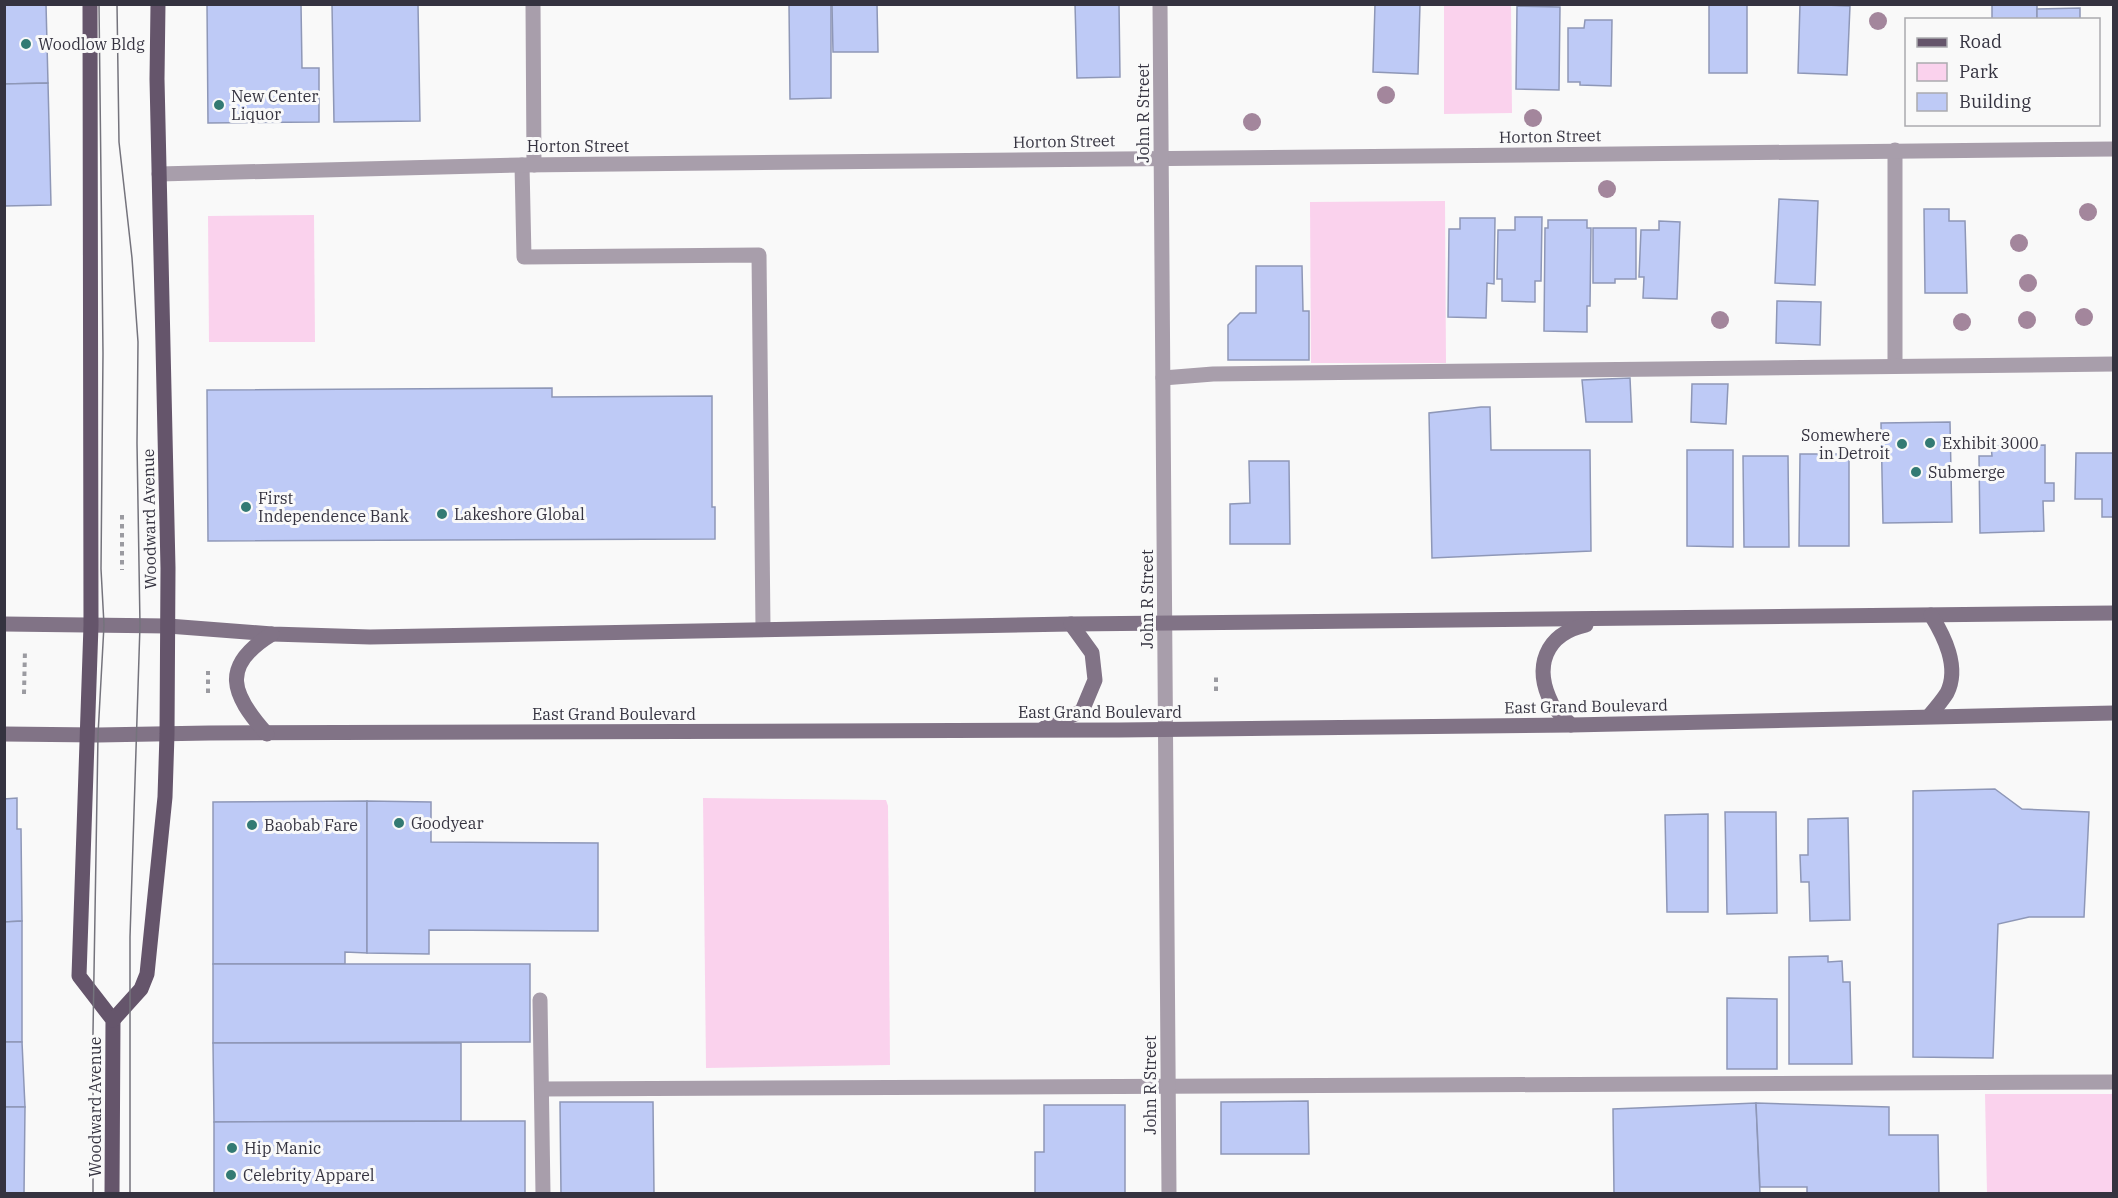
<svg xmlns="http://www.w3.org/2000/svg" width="2118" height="1198" viewBox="0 0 2118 1198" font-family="'IBM Plex Serif',serif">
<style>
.green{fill:#fad2ed}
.building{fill:#becaf6;stroke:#8e97b7;stroke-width:1.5}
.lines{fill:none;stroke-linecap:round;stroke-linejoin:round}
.path{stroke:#9b9ba1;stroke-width:4;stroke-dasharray:4.5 4.5;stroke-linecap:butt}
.service{stroke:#a89eab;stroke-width:15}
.minor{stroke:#a89eab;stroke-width:15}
.tertiary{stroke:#a89eab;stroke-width:15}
.secondary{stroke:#817386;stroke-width:15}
.primary{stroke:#65556b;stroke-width:15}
.tram{stroke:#74737c;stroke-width:1.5}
.tree{fill:#a3869c}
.poi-dot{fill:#337a73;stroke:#f9f9f9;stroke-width:2}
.labels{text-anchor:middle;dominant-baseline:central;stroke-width:6;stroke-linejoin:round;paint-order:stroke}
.poi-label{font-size:16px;fill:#353340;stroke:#f9f9f9;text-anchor:start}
.street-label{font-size:16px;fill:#353340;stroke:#f9f9f9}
</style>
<rect width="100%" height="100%" fill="#f9f9f9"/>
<g class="green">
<polygon points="1444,5 1511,5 1512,113 1444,114"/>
<polygon points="1445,201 1446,363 1311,363 1310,202"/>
<polygon points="314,215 315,342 209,342 208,216"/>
<polygon points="703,798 886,800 888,806 890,1065 706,1068"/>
<polygon points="1985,1094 2113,1094 2113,1193 1987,1193"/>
</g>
<g class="building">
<polygon points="4,4 46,4 48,83 4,84"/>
<polygon points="207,4 301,4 302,68 319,68 319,122 208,123"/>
<polygon points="332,4 418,4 420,121 334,122"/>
<polygon points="789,4 831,4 831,98 790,99"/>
<polygon points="832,4 877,4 878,52 833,52"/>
<polygon points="1075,4 1119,4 1120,77 1077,78"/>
<polygon points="1375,4 1420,4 1418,74 1373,72"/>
<rect x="1709" y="4" width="38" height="69"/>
<polygon points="1800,4 1850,6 1847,75 1798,73"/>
<rect x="1992" y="4" width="45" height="16"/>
<polygon points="1517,6 1560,7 1559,90 1516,89"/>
<polygon points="2080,8 2080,20 2037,20 2037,9"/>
<polygon points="1585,20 1612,20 1611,86 1580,85 1580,82 1568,82 1568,28 1584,28"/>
<polygon points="48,83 51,205 4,206 4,84"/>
<polygon points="1779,199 1818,201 1815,285 1775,283"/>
<polygon points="1924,209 1949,209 1949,221 1965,221 1967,293 1925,293"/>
<polygon points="1515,217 1542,217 1541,281 1535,281 1535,302 1502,301 1502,279 1497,279 1498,230 1515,230"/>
<polygon points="1460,218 1495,218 1494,284 1487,283 1486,318 1448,317 1449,229 1460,229"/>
<polygon points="1548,220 1587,220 1587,228 1591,228 1590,306 1587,306 1587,332 1544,331 1545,228 1548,228"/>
<polygon points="1659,221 1680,222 1677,299 1643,298 1644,277 1639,277 1641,230 1659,230"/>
<polygon points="1593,228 1636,228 1636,279 1615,279 1615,283 1593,283"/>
<polygon points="1256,266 1302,266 1303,311 1309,311 1309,360 1228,360 1228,325 1240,313 1256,313"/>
<polygon points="1777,301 1821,302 1820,345 1776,343"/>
<polygon points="1630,378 1632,422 1586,422 1582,380"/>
<polygon points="1692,384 1728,384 1726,424 1691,422"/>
<polygon points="552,388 552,397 712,396 712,507 715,507 715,539 208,541 207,390"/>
<polygon points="1481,407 1490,407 1491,450 1590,450 1591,551 1432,558 1429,413"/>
<polygon points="1950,422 1952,522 1883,523 1881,423"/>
<polygon points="2045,445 2045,483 2054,483 2054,501 2043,501 2044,531 1980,533 1979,456 1992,456 1991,446"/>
<polygon points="1687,450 1733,450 1733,547 1687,546"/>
<polygon points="2076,453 2114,453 2114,517 2102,517 2102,499 2075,499"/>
<polygon points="1800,454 1849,454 1849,546 1799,546"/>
<polygon points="1743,456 1788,456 1789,547 1744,547"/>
<polygon points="1249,461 1289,461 1290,544 1230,544 1230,504 1250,503"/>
<polygon points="1995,789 2022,809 2089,812 2084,917 2029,917 1998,924 1993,1058 1913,1057 1913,791"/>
<polygon points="17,798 17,829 21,829 22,921 4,922 4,799"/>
<polygon points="367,801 367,953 345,952 345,964 213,964 213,802"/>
<polygon points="367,801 431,802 431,842 598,843 598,931 429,930 429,954 367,953"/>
<polygon points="1725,812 1776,812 1777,913 1727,914"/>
<polygon points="1708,814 1708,912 1667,912 1665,815"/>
<polygon points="1848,818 1850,920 1810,921 1809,882 1801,882 1800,855 1808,855 1808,819"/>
<polygon points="22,921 22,1042 4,1042 4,922"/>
<polygon points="1828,956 1828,962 1842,961 1843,982 1850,982 1852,1064 1789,1064 1789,957"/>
<polygon points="213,964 530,964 530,1042 213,1043"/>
<polygon points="1727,998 1777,999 1777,1069 1727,1069"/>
<polygon points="4,1042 22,1042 25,1107 4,1107"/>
<polygon points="213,1043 461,1043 461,1121 214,1122"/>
<polygon points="1308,1101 1309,1154 1221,1154 1221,1102"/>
<polygon points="560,1102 653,1102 654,1194 561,1194"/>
<polygon points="1756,1103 1760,1194 1614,1194 1613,1109"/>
<polygon points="1756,1103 1889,1107 1889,1135 1938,1135 1939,1194 1807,1194 1807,1187 1760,1187"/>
<polygon points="1044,1105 1125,1105 1125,1194 1035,1194 1035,1152 1044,1152"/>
<polygon points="4,1107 25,1107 24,1194 4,1194"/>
<polygon points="525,1121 525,1194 214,1194 214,1122"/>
</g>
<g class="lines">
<g class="path">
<polyline points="122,515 122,570"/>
<polyline points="1216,691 1216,674"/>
<polyline points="208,693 208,671"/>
<polyline points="24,694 25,649"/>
</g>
<g class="service">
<polyline points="533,4 534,165"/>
<polyline points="522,165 524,257 759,255 763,628"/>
<polyline points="1895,366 1895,150"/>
<polyline points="1163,378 1213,374 2114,364"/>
<polyline points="540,1000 543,1194"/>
<polyline points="542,1089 2114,1082"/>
</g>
<polyline class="minor" points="159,174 522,165 2114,149"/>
<polyline class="tertiary" points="1160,4 1169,1194"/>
<g class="secondary">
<polyline points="4,624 168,626 272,634 370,637 1071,624 2114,613"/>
<path d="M1929,716C1935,709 1942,701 1947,693C1960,667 1944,636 1931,615"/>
<path d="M1571,725C1565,718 1556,712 1552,704C1533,667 1545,634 1586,625"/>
<polyline points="1044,728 1082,711 1095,680 1092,653 1071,624"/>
<polyline points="4,734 98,735 209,733 1120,730 1571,725 2114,713"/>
<path d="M267,734C231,694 220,666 272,634"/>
</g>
<g class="primary">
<polyline points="90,4 91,625 79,976 113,1020 112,1194"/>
<polyline points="113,1020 141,989 147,974 165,797 167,734 168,568 157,79 158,4"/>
</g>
<g class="tram">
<polyline points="117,4 119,142 132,258 138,342 137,443 140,625 130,937 130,1194"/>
<polyline points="93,1194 93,1032 98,735 104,625 101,569 103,353 99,4"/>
</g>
</g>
<g class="tree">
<circle cx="1878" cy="21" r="9"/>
<circle cx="1386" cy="95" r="9"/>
<circle cx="1533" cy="118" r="9"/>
<circle cx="1252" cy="122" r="9"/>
<circle cx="1607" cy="189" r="9"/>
<circle cx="2088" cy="212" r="9"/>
<circle cx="2019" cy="243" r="9"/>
<circle cx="2028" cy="283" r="9"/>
<circle cx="2084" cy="317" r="9"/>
<circle cx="1720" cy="320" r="9"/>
<circle cx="2027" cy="320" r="9"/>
<circle cx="1962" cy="322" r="9"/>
</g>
<g class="poi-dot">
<circle cx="26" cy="44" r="6"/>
<circle cx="219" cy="105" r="6"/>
<circle cx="1930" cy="443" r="6"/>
<circle cx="1902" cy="444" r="6"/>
<circle cx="1916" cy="472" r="6"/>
<circle cx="246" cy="507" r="6"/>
<circle cx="442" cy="514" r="6"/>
<circle cx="399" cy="823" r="6"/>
<circle cx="252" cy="825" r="6"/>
<circle cx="232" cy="1148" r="6"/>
<circle cx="231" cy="1175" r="6"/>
</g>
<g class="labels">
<g class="poi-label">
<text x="38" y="44">Woodlow Bldg</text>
<text x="231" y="96">New Center<tspan x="231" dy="18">Liquor</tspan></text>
<text x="1890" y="435" text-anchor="end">Somewhere<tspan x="1890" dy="18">in Detroit</tspan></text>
<text x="1942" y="443">Exhibit 3000</text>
<text x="1928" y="472">Submerge</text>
<text x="258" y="498">First<tspan x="258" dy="18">Independence Bank</tspan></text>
<text x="454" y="514">Lakeshore Global</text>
<text x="411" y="823">Goodyear</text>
<text x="264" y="825">Baobab Fare</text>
<text x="244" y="1148">Hip Manic</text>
<text x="243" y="1175">Celebrity Apparel</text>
</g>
<g class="street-label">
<text transform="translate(1143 113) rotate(-90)">John R Street</text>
<text transform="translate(1550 136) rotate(-1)">Horton Street</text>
<text transform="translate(1064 141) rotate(-1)">Horton Street</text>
<text x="578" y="146">Horton Street</text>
<text transform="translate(149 519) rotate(-91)">Woodward Avenue</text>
<text transform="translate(1147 599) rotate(-90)">John R Street</text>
<text transform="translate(1586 706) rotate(-1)">East Grand Boulevard</text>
<text x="1100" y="712">East Grand Boulevard</text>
<text x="614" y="714">East Grand Boulevard</text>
<text transform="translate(1150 1085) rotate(-90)">John R Street</text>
<text transform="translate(95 1107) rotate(-90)">Woodward Avenue</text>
</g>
</g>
<rect width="2118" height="1198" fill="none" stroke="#353340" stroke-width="12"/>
<rect x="1905" y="18" width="195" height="108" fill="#f9f9f9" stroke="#abaaaf" stroke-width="1.5"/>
<rect x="1917" y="38" width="30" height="9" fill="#65556b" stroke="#abaaaf" stroke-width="1.5"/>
<text x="1959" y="48" font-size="18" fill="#353340">Road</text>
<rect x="1917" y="63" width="30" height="18" fill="#fad2ed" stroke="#abaaaf" stroke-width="1.5"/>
<text x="1959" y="78" font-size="18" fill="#353340">Park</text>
<rect x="1917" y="93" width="30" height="18" fill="#becaf6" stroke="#abaaaf" stroke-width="1.5"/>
<text x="1959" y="108" font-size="18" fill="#353340">Building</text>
</svg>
